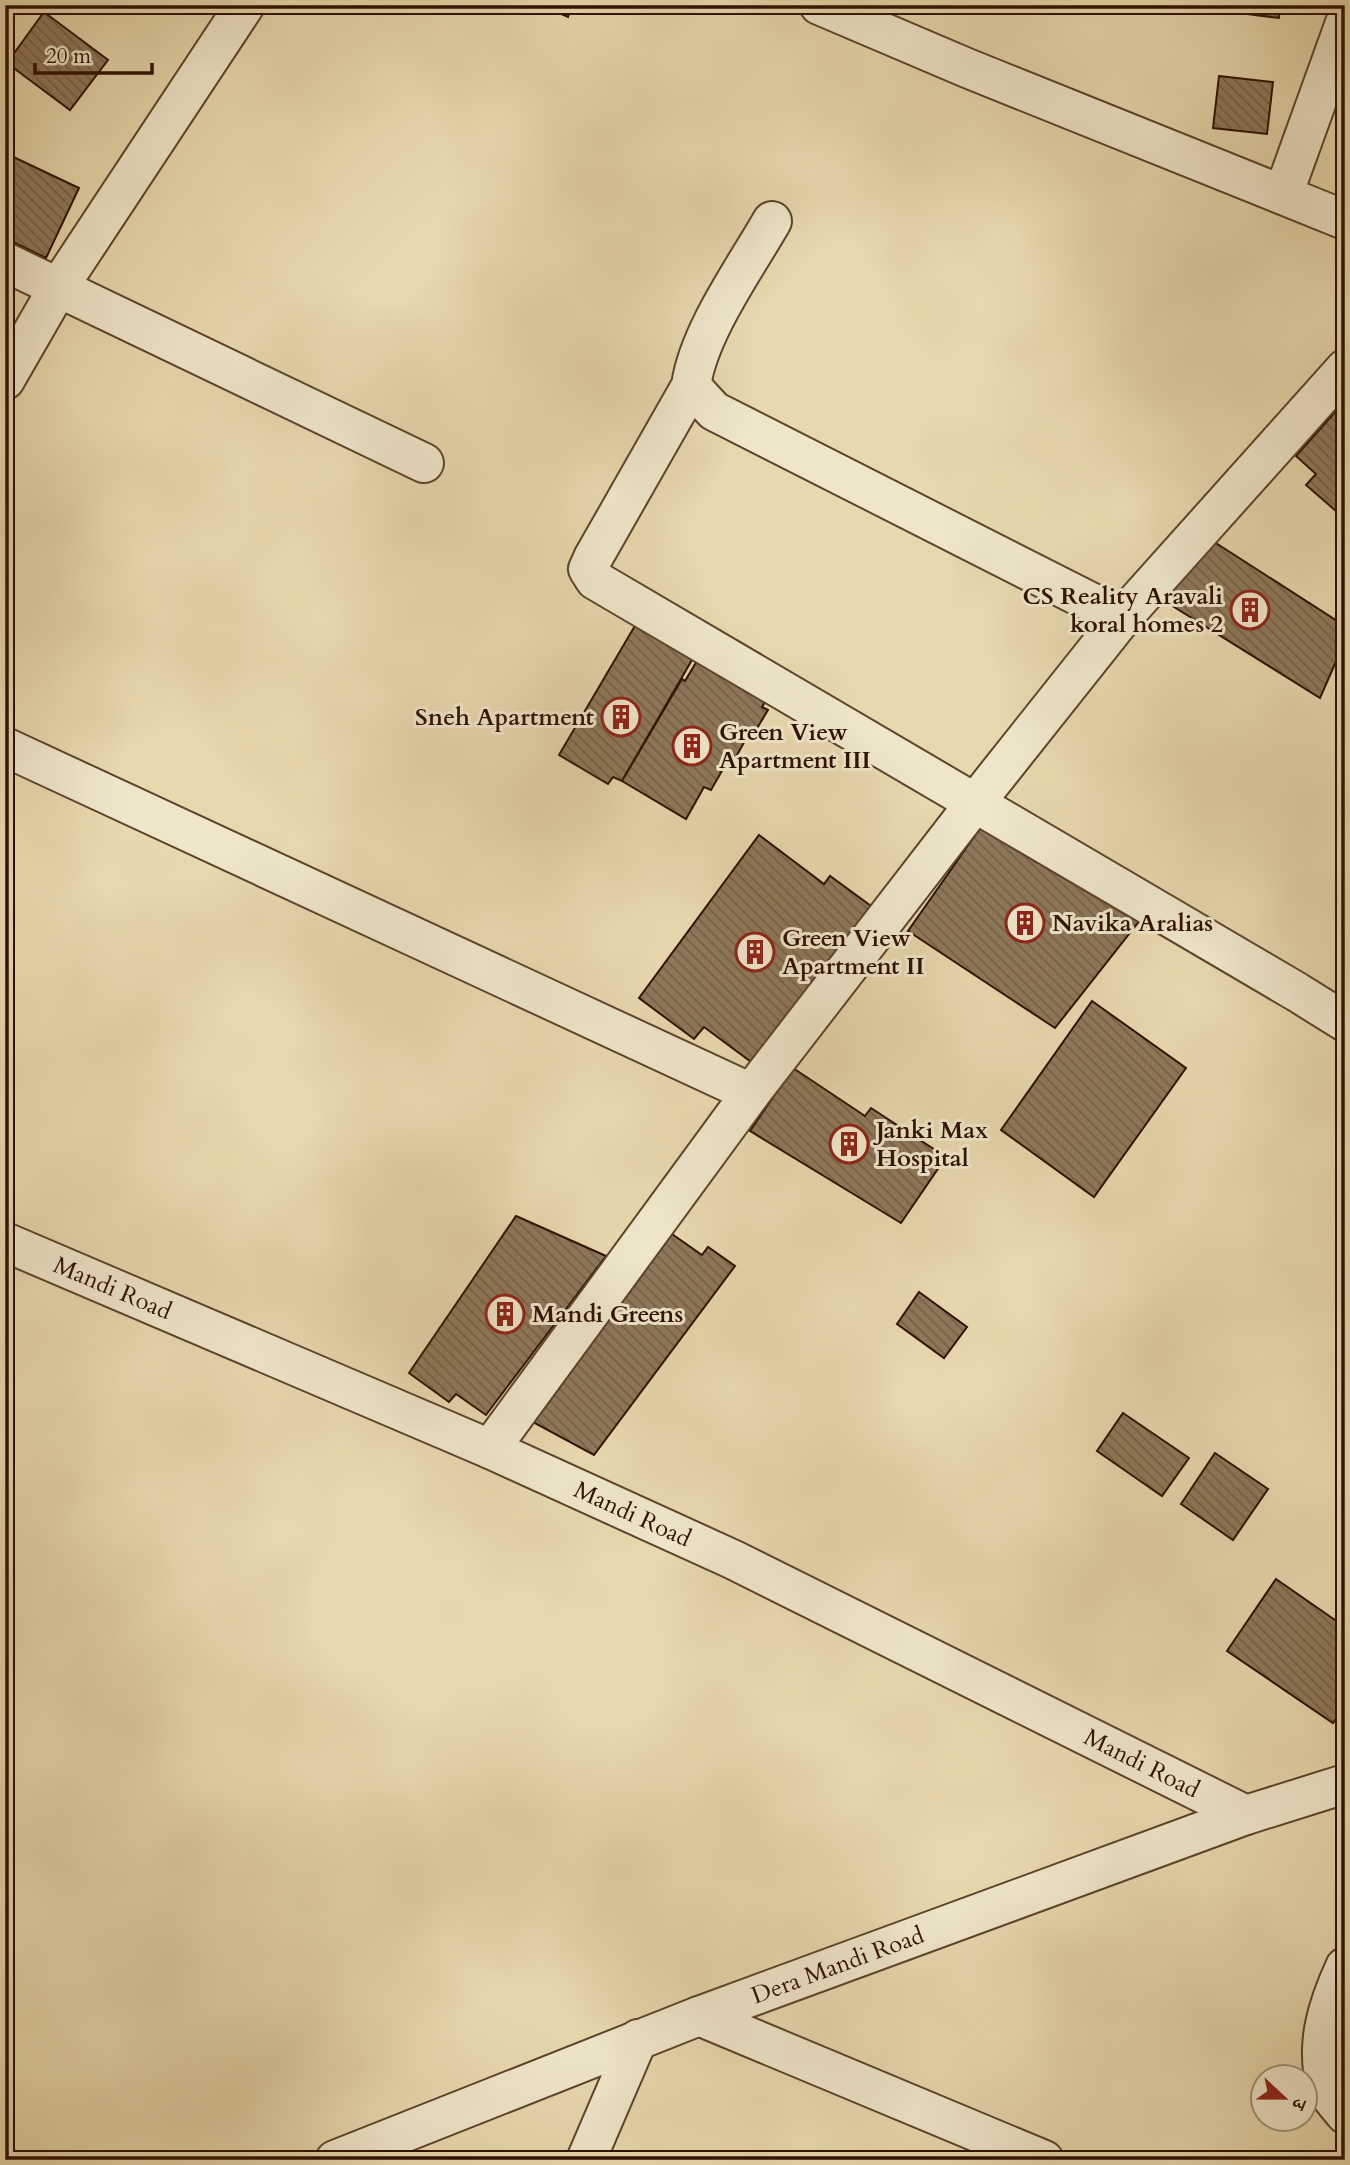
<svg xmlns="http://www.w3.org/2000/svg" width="1350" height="2165" viewBox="0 0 1350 2165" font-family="Cardo,'Noto Serif Devanagari',serif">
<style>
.building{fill:url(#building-back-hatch);stroke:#2e1100;stroke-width:2}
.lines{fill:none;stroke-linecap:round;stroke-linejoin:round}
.minor-casing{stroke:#5c432b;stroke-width:42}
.minor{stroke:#efe6ca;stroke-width:38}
.labels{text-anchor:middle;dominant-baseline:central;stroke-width:6;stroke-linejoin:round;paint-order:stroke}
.poi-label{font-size:24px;font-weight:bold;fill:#2e1100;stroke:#efe6ca;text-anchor:start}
.street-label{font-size:24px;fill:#2e1100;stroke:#efe6ca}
</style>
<defs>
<pattern id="building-back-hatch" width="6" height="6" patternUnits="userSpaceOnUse" patternTransform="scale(1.75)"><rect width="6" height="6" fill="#8e785a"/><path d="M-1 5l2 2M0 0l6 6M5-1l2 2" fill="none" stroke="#746148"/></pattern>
</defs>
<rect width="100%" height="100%" fill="#e7d8ad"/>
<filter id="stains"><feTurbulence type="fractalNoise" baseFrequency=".00286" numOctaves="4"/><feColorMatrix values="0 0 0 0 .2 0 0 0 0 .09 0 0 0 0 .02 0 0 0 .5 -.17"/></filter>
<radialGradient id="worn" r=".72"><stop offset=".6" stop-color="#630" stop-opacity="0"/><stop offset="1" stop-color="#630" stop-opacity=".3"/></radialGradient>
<g class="building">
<polygon points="540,5 572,5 568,17"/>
<polygon points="588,5 610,5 607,13"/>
<polygon points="1224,5 1280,5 1279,18 1223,11"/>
<polygon points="44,12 108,60 70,110 7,63"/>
<polygon points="1219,76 1273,82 1267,134 1213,128"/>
<polygon points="5,153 79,188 46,258 5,238"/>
<polygon points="1345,401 1345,517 1344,518 1306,485 1316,474 1296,456"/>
<polygon points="1205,536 1345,626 1345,641 1320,698 1155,595"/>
<polygon points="643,612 700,646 622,781 613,777 608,784 559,755"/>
<polygon points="701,654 770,694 762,707 768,710 756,730 752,728 732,764 727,762 711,790 704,787 686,819 622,781 682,679 685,681"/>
<polygon points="990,814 1144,915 1055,1028 908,931"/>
<polygon points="759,835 824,884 830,876 871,906 754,1064 704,1027 694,1039 639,998"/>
<polygon points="1092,1001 1186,1068 1094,1197 1001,1130"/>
<polygon points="793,1068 865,1116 871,1108 946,1157 901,1223 750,1131"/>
<polygon points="516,1216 606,1256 486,1415 456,1394 449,1402 409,1373"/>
<polygon points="669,1232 702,1255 708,1247 735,1266 594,1455 529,1420"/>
<polygon points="919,1292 967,1327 944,1358 897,1324"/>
<polygon points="1123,1413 1189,1458 1162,1496 1097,1451"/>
<polygon points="1215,1453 1268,1489 1233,1540 1181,1504"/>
<polygon points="1276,1579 1345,1627 1345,1706 1333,1723 1227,1651"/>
</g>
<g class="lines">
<defs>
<g id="minor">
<polyline points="819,5 967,68 1345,220"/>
<polyline points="1283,195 1345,23"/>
<path d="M772,221C745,268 698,333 691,386L593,558L588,569L595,580L1297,992L1345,1022"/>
<polyline points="5,262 424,463"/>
<polyline points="5,380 58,288 245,5"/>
<polyline points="691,386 714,411 1122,618"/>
<polyline points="5,747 751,1093"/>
<path id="s1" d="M5,1242L490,1449L734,1560L1246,1815"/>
<polyline points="490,1449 751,1093 975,803 1122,618 1345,369"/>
<path d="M1345,1967C1328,2004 1314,2046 1327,2087C1329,2097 1339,2106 1345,2114"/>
<polyline points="699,2016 1044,2160"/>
<path id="s2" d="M335,2160L699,2016L1246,1815L1345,1784"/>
<polyline points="586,2160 638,2039"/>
</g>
</defs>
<use href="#minor" class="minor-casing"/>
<use href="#minor" class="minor"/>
</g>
<defs>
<symbol id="building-ring" viewBox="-11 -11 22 22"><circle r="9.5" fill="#efe6ca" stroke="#8f2418" stroke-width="1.5"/><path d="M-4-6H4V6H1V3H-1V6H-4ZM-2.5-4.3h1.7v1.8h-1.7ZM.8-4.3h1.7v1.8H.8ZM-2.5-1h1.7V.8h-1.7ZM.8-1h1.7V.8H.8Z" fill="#8f2418"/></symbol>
</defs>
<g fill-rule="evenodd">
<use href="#building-ring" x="1228" y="588" width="44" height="44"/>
<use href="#building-ring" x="599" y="695" width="44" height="44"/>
<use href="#building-ring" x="670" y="724" width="44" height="44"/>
<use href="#building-ring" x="1003" y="901" width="44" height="44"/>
<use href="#building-ring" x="733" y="930" width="44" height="44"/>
<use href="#building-ring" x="827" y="1122" width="44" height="44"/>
<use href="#building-ring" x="483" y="1292" width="44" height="44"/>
</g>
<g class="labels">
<g class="poi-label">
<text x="1223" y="596" text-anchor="end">CS Reality Aravali<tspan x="1223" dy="28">koral homes 2</tspan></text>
<text x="594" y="717" text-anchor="end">Sneh Apartment</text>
<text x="719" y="732">Green View<tspan x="719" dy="28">Apartment III</tspan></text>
<text x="1052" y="923">Navika Aralias</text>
<text x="782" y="938">Green View<tspan x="782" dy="28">Apartment II</tspan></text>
<text x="876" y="1130">Janki Max<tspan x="876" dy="28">Hospital</tspan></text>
<text x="532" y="1314">Mandi Greens</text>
</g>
<g class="street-label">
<text stroke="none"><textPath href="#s1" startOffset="117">Mandi Road</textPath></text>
<text stroke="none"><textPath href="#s1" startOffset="684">Mandi Road</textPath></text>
<text stroke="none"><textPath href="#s1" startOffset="1251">Mandi Road</textPath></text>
<text stroke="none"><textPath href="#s2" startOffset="539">Dera Mandi Road</textPath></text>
</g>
</g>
<rect width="1350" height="2165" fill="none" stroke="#e7d8ad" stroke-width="28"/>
<rect x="7" y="7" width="1336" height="2151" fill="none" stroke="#2e1100" stroke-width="3.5"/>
<rect x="14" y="14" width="1322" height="2137" fill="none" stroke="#2e1100" stroke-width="2"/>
<g transform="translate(1284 2098) rotate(112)"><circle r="33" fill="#efe6ca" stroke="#a29179" stroke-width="2"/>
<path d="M0-5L12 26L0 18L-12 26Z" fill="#8f2418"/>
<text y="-10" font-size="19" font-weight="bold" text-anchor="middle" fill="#2e1100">उ</text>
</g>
<path d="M35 63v10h117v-10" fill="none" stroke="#2e1100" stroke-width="3.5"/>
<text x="46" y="63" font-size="21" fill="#2e1100" stroke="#efe6ca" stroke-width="5" paint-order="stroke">20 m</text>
<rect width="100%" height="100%" filter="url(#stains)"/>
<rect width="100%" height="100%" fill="url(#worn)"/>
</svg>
